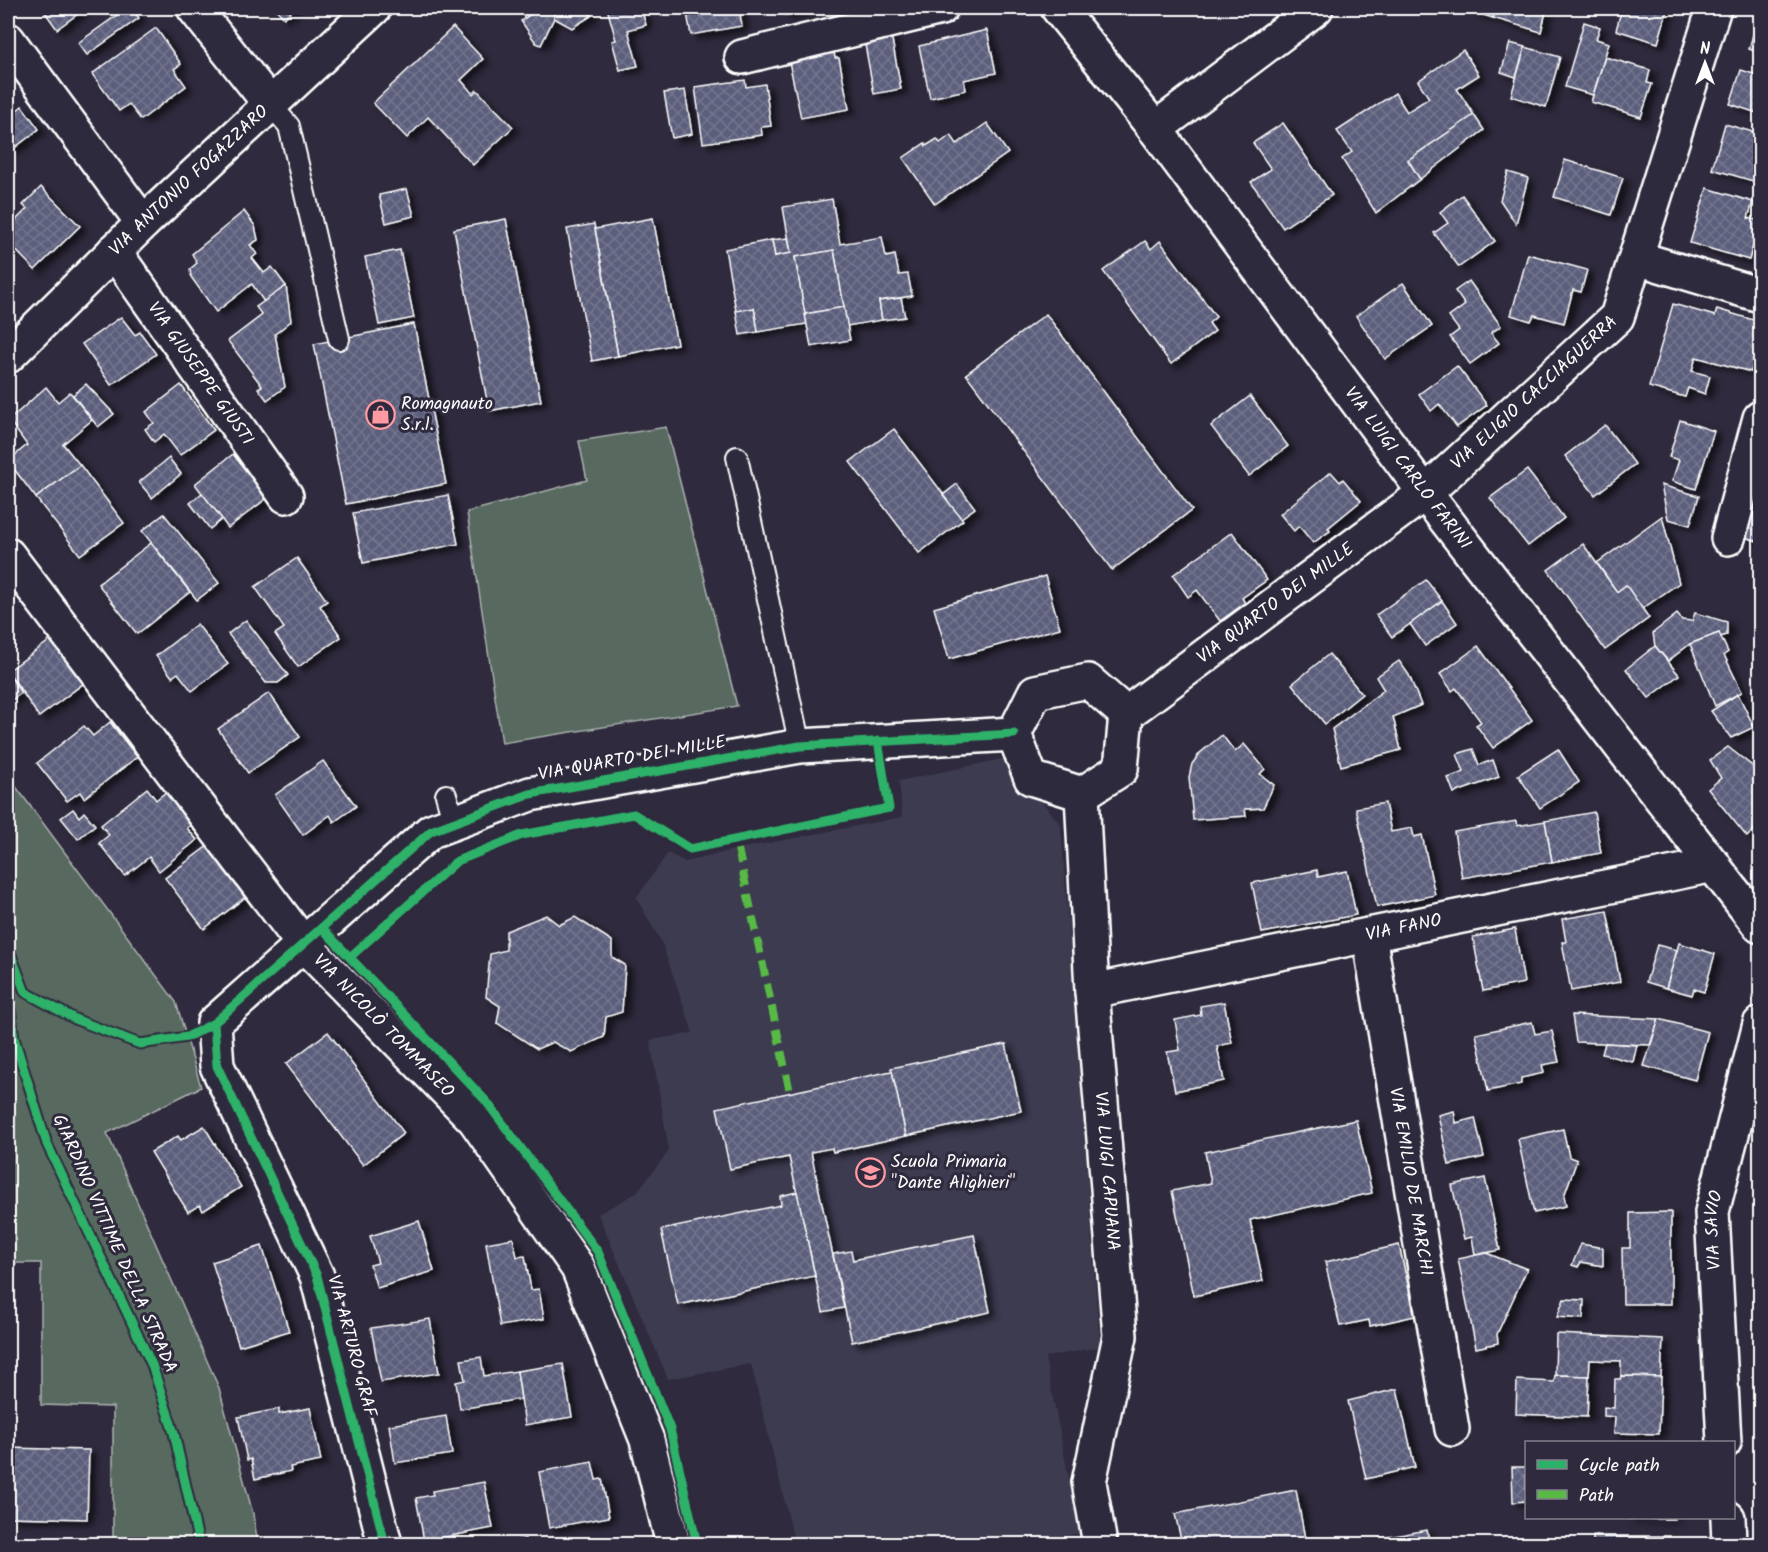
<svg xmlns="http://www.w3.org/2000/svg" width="1768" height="1552" viewBox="0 0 1768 1552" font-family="Kalam,sans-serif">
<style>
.built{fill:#3c3a50}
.park{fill:#586961;stroke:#acb4b0;stroke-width:1.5}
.building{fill:url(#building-cross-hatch);stroke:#fff;stroke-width:1.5;filter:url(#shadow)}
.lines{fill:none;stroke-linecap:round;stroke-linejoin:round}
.lane-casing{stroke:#fff;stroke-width:24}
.street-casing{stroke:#fff;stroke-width:38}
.secondary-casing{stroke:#fff;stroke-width:38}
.lane{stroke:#2f2a3d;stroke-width:20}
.street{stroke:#2f2a3d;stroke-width:33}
.secondary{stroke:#2f2a3d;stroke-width:33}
.quiet{stroke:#58b947;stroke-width:8;stroke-dasharray:15 8;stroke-linecap:butt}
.cycleway-casing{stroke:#2f2a3d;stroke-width:13}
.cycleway{stroke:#2db169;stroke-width:9}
.labels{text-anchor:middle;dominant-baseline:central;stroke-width:6;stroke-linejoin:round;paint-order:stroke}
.street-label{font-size:18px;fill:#fff;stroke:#2f2a3d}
.poi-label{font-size:18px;fill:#fff;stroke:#2f2a3d;text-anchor:start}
</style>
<defs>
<pattern id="building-cross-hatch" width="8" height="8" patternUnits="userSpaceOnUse" patternTransform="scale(1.5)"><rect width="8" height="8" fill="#5b5e7b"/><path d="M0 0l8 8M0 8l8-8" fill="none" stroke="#74768f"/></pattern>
<filter id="shadow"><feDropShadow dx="6" dy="4" stdDeviation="3" flood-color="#0009"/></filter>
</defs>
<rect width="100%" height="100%" fill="#2f2a3d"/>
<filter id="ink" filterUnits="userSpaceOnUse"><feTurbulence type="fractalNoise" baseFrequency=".0167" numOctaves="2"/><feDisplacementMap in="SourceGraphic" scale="12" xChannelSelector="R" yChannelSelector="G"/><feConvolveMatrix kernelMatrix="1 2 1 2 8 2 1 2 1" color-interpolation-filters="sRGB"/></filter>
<g filter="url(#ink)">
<polygon class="built" points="1006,758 1061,825 1100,1347 1045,1357 1080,1534 975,1544 795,1544 751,1364 668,1379 598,1214 636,1193 669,1151 650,1040 693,1033 661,941 636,898 668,853 685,862 738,849 902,817 899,781"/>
<g class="park">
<polygon points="666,427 737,706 502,743 467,512 587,480 579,441"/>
<polygon points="8,776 176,1002 201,1087 107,1133 219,1388 253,1514 258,1544 113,1544 113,1407 41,1405 41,1263 8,1263"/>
</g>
<g class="building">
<polygon points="42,8 86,8 57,29"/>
<polygon points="127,8 132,8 139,18 87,55 78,43"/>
<polygon points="275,8 295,8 284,18"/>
<polygon points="517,8 540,8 525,18"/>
<polygon points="540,8 553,8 554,18 541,45 536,43 521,21"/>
<polygon points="553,8 591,8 591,16 572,28 554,18"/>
<polygon points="607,8 641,8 646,25 628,30 638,66 620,70 612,41 616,40"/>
<polygon points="686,8 739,8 742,26 691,35"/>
<polygon points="783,8 823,8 785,15"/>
<polygon points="1475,8 1496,8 1493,18 1474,12"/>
<polygon points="1496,8 1547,8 1541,32 1493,18"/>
<polygon points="1622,8 1668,8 1658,43 1616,30"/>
<polygon points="1760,10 1760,53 1749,49"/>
<polygon points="1584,22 1600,27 1596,39 1609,43 1593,95 1565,87"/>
<polygon points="453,27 483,59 461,80 473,94 477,90 513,127 473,165 428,117 407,138 373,103"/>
<polygon points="156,28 181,64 174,69 186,86 141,120 129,104 119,111 92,74"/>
<polygon points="987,30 996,73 964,80 966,90 930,98 919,46"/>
<polygon points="891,34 901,89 874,94 864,39"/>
<polygon points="1510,43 1525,47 1516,77 1501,72"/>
<polygon points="1525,47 1560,57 1546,107 1511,96"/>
<polygon points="833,48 835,58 839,58 849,109 801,118 788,57"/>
<polygon points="1463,50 1479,75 1457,89 1474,115 1408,160 1420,179 1376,213 1342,159 1352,152 1337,131 1395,93 1407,112 1429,98 1418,81"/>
<polygon points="1605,57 1650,70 1647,83 1652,84 1641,117 1591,102"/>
<polygon points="1741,70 1760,76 1760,114 1730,104"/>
<polygon points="745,80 746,87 765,84 771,126 761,127 762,135 703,143 695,87"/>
<polygon points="685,90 692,134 672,138 664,93"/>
<polygon points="8,102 15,112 22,106 39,129 8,153"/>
<polygon points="1474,115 1484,130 1420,179 1408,160"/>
<polygon points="987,123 1008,153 935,204 903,158 925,143 926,146 937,139 940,143 951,135 957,144"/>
<polygon points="1283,123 1332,195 1283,228 1251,182 1271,169 1253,143"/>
<polygon points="1725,124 1760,134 1760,183 1712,169"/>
<polygon points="1565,160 1623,178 1611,215 1554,197"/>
<polygon points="1508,172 1528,178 1516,224 1500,200"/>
<polygon points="41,187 80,226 35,270 8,242 8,228 27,209 23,205"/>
<polygon points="1707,188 1753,202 1748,218 1760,221 1749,260 1690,243"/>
<polygon points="407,189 414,216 386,223 379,195"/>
<polygon points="1462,195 1495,241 1459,267 1434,233 1448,223 1440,212"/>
<polygon points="832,199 840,244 882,237 886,257 895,255 899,275 908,274 912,296 879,301 882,320 847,326 834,250 795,257 807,324 758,332 754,308 736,311 725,249 772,240 775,256 791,253 783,207"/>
<polygon points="244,211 255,226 258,240 250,245 257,254 252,258 264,273 272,267 286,286 264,302 252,284 216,312 191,277 190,269 197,263 192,254"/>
<polygon points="653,218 677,344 618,356 595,229"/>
<polygon points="506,219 541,401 489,411 454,229"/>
<polygon points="594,224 618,356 592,361 567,229"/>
<polygon points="788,238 791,253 775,256 772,240"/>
<polygon points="1145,241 1151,249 1160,241 1216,317 1209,323 1215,331 1171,364 1103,271"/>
<polygon points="400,250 414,318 379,325 365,257"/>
<polygon points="834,250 844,307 805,314 795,257"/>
<polygon points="1528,254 1587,270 1581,292 1573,290 1564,323 1534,315 1531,321 1511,315"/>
<polygon points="1469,281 1501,326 1491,333 1499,343 1470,364 1450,337 1459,330 1449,317 1465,305 1455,291"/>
<polygon points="1403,283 1432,326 1385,359 1356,316"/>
<polygon points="286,286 291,321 275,334 285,387 267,400 258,388 262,386 228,341 262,315 256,307"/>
<polygon points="901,298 905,317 882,320 879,301"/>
<polygon points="1673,304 1715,316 1717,309 1760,322 1760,338 1751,372 1696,357 1692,371 1710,376 1705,394 1688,388 1685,397 1649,387"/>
<polygon points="844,307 850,340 811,347 805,314"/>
<polygon points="754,308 758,332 740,335 736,311"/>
<polygon points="1046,314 1192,510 1112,570 966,374"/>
<polygon points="121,317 135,335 140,332 156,354 111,385 82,344"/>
<polygon points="414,324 446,484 346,504 314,344"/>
<polygon points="1457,366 1487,405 1457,427 1439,404 1431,411 1419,394"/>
<polygon points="86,384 114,414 98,427 73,395"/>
<polygon points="181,385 214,430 180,455 164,434 154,442 145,429 154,423 146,412"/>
<polygon points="46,387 58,402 70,392 92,420 63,444 80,465 36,498 8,461 27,445 9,420"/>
<polygon points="1250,396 1288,446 1249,476 1211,426"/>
<polygon points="1680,420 1714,431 1696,489 1672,481 1679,460 1669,457"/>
<polygon points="1605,425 1635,464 1595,495 1565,456"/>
<polygon points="894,429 963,520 919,553 850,462"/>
<polygon points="233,454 267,498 228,528 195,484"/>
<polygon points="169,458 181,474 152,498 139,482"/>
<polygon points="80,465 124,523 80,555 36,498"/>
<polygon points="1527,470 1564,518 1528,546 1490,498"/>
<polygon points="1331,472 1340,482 1343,479 1361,501 1328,528 1330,531 1313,543 1299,526 1294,531 1280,514"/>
<polygon points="1760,474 1760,542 1741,536"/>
<polygon points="957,484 975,508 961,518 943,495"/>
<polygon points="1661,485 1699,496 1690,525 1668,519"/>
<polygon points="202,493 222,519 210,529 190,503"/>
<polygon points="448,495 458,544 363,563 353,513"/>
<polygon points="164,514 219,583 197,600 142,531"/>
<polygon points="1662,516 1679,583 1642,609 1626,585 1617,592 1597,563"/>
<polygon points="1232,532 1267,580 1242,598 1245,603 1220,621 1197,590 1188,597 1173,575"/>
<polygon points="151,543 190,592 137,634 98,584"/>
<polygon points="1583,544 1617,592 1626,585 1649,618 1605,650 1548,570"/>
<polygon points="297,558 327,601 320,606 341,637 298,667 275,634 284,628 255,587"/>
<polygon points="1045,576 1060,628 949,659 934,608"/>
<polygon points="1426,580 1442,601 1392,637 1376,615"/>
<polygon points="1442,601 1457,623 1425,646 1410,624"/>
<polygon points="1695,613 1727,622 1727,635 1720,637 1719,633 1690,644 1668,661 1655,646 1653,633 1677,614 1682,620 1692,621"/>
<polygon points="246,620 288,675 278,683 266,683 228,634"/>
<polygon points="197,624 228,664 192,691 178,673 172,677 156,656"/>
<polygon points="1719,633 1728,652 1724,655 1742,692 1715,706 1690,644"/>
<polygon points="52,639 84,683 39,717 8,671"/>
<polygon points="1478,646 1532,720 1493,748 1476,725 1481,722 1456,688 1452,691 1440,674"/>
<polygon points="1655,646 1679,675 1649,698 1626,669"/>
<polygon points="1329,654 1362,694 1325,724 1292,684"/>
<polygon points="1399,661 1409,675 1421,705 1393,717 1401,750 1341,766 1332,729 1384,690 1376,677"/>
<polygon points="8,673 21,693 8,703"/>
<polygon points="269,693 300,737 248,773 218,729"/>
<polygon points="1738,694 1754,727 1731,738 1711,711"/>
<polygon points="110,722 137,757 84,798 80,792 67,801 37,763 84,726 93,736"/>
<polygon points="1222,735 1235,752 1244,744 1265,769 1260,774 1274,785 1263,808 1245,809 1246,816 1193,820 1189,777 1192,764 1200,753"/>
<polygon points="1728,747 1760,772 1760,824 1747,837 1708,789 1721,778 1710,760"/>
<polygon points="1473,749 1479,765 1493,760 1499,777 1454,793 1448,778 1464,772 1457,754"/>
<polygon points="1558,749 1579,782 1540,808 1518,775"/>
<polygon points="323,761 356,806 334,822 330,815 303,835 275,795"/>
<polygon points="147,788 156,800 167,791 193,823 187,828 197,840 159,871 149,857 125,876 99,843 109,835 101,825"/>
<polygon points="1385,803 1391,832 1412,828 1414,837 1422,835 1435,895 1377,907 1356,808"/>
<polygon points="73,809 79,817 84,812 95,825 78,839 61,818"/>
<polygon points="1594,812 1601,853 1552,862 1545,821"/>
<polygon points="1516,821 1517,826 1545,821 1552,862 1462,878 1454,832"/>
<polygon points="209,845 248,895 204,929 165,878"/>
<polygon points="1317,870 1318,877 1347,871 1356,915 1262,933 1252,883"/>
<polygon points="1607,911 1620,982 1571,991 1562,942 1566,942 1562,919"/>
<polygon points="546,915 559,925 575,917 612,941 612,957 625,965 622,1012 606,1017 604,1037 571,1052 553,1042 537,1049 497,1023 500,1006 486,997 490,954 506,950 506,931"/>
<polygon points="1515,929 1524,983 1483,991 1473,937"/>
<polygon points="1679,943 1715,954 1704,992 1694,989 1692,995 1666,988"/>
<polygon points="1657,945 1677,950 1666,988 1646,982"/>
<polygon points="1224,1002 1232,1043 1217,1046 1224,1081 1175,1091 1167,1052 1180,1050 1175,1020 1201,1015 1200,1006"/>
<polygon points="1572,1015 1659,1019 1650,1045 1576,1042"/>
<polygon points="1659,1019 1708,1032 1695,1080 1644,1066"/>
<polygon points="1532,1022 1535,1034 1552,1031 1559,1062 1542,1065 1544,1073 1521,1078 1521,1084 1488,1091 1476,1034"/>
<polygon points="328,1032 404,1133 363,1165 286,1064"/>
<polygon points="1605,1043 1637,1045 1633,1062 1602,1054"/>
<polygon points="1006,1044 1021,1111 906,1136 891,1068"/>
<polygon points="892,1071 906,1136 833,1152 832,1148 811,1152 844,1308 823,1312 789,1157 730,1169 717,1108"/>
<polygon points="1454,1111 1456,1123 1475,1118 1484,1157 1449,1165 1438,1115"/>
<polygon points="1356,1120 1372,1193 1250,1220 1263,1281 1194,1296 1172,1191 1211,1183 1205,1152"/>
<polygon points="204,1126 241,1187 203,1211 200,1205 188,1212 151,1152 178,1136 181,1140"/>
<polygon points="1563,1129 1569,1157 1577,1160 1564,1196 1566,1206 1534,1213 1518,1139"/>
<polygon points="1485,1178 1500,1250 1475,1255 1472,1237 1464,1239 1452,1185"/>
<polygon points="797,1192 815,1276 678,1305 661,1230 781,1205 780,1196"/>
<polygon points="1671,1212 1671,1304 1623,1304 1622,1248 1630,1248 1630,1213"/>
<polygon points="419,1221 434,1271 377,1288 370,1265 378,1263 370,1236"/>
<polygon points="974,1235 990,1312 852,1342 833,1254 851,1251 853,1260"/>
<polygon points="513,1238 517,1257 525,1256 531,1290 539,1289 544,1319 500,1326 486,1243"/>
<polygon points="1581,1244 1603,1248 1603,1266 1581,1262 1578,1267 1572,1265"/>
<polygon points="1399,1245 1415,1316 1370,1326 1369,1320 1340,1326 1325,1262"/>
<polygon points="262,1246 289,1331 239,1346 212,1262"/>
<polygon points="1486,1253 1527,1269 1497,1334 1498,1343 1476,1348 1458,1259"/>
<polygon points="1564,1299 1584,1300 1583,1319 1557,1317"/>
<polygon points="430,1319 439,1373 381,1382 371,1328"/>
<polygon points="1556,1334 1663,1339 1661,1377 1621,1376 1621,1361 1590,1360 1589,1376 1555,1375"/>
<polygon points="481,1357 484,1376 517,1371 521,1399 460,1409 456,1382 465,1380 461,1360"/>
<polygon points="563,1364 572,1417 525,1425 517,1371"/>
<polygon points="1555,1375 1589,1376 1587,1417 1516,1414 1517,1380 1554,1382"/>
<polygon points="1621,1376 1661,1377 1659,1434 1614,1433 1615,1417 1604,1416 1604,1407 1614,1408 1615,1379 1620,1379"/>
<polygon points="1397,1389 1415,1467 1366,1479 1348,1401"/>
<polygon points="310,1408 321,1461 290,1467 291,1471 255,1479 251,1459 247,1460 238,1417 279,1409 279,1414"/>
<polygon points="446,1416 452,1454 395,1463 389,1425"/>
<polygon points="8,1448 89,1450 87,1519 8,1517"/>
<polygon points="592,1462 596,1480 602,1479 609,1517 549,1528 539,1472"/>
<polygon points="1512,1467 1526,1467 1526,1501 1513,1502"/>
<polygon points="484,1482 493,1528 424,1541 416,1498 433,1495 432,1491"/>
<polygon points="1296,1490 1306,1544 1241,1544 1240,1542 1182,1544 1175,1514"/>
<rect x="1628" y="1518" width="47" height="1"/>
<polygon points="1427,1530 1430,1544 1361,1544 1360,1542"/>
<rect x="1593" y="1536" width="77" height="8"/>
<polygon points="525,1539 526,1544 500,1544"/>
</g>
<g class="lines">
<defs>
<g id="lane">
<polyline points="270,104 289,126 339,339"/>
<polyline points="737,457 800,746"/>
<polyline points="446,795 454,823"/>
</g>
<g id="street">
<polyline points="194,8 270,104"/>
<path id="s1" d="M1058,8L1155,129L1425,493L1760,926"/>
<polyline points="8,40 143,223"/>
<polyline points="742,57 941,8"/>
<polyline points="1155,129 1316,8"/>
<path id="s2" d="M114,251L286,496"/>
<polyline points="1637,258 1760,295"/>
<path id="s3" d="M8,356L143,223L374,8"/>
<polyline points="1728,538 1760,418"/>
<path id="s4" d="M8,555L304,945L475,1120L578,1268L647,1440L673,1544"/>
<polygon points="1088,681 1126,714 1121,769 1082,794 1031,778 1014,734 1035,692"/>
<path id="s5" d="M1126,714L1425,493L1617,317L1714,8"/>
<path id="s6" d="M1082,794L1092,991L1120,1336L1089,1482L1100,1544"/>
<path id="s7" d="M1369,935L1452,1429"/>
<path id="s8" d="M1092,991L1714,865"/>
<polyline points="385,1544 317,1276 217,1066 214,1023 431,831 530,794 800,746 1014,734"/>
</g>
<g id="secondary">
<path id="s9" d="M1724,1442L1712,1212L1760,1024"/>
<polyline points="1728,1518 1729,1544"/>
</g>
</defs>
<use href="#lane" class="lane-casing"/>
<use href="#street" class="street-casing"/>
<use href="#secondary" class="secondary-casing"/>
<use href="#lane" class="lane"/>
<use href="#street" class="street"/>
<use href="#secondary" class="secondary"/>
<polyline class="quiet" points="738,849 790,1092"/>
<defs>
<g id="cycleway">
<polyline points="322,928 486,1101 598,1252 670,1429 697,1544"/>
<polyline points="8,947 25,992 77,1020 140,1044 187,1037 214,1023"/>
<polyline points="350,957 457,861 522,835 634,814 690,849 889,808 878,741"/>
<polyline points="8,993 14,1038 47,1144 152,1365 174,1433 199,1544"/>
<polyline points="385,1544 317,1276 217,1066 214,1023 431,831 530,794 800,746 1014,734"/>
</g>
</defs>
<use href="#cycleway" class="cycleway-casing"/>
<use href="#cycleway" class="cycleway"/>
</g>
</g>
<defs>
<symbol id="shop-ring" viewBox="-11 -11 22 22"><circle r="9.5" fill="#2f2a3d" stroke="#ff9aa2" stroke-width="1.5"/><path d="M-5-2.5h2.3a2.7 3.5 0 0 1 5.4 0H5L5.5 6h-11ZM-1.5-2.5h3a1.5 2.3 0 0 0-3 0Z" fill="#ff9aa2"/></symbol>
<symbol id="school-ring" viewBox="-11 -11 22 22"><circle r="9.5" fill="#2f2a3d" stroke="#ff9aa2" stroke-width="1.5"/><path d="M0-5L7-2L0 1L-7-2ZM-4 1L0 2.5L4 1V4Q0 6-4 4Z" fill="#ff9aa2"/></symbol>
</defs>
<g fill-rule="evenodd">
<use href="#shop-ring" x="364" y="398" width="33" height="33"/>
<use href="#school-ring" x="854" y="1156" width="33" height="33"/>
</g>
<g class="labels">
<g class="street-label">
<text stroke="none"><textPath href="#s3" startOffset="252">VIA ANTONIO FOGAZZARO</textPath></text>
<text stroke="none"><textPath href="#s2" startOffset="150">VIA GIUSEPPE GIUSTI</textPath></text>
<text stroke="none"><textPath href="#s5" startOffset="520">VIA ELIGIO CACCIAGUERRA</textPath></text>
<text stroke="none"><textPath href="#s1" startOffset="578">VIA LUIGI CARLO FARINI</textPath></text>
<text stroke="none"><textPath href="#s5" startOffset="186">VIA QUARTO DEI MILLE</textPath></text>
<text transform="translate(632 759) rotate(-10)">VIA QUARTO DEI MILLE</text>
<text stroke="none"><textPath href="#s8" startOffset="318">VIA FANO</textPath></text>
<text stroke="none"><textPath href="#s4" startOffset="603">VIA NICOLÒ TOMMASEO</textPath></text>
<text stroke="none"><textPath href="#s6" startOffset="378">VIA LUIGI CAPUANA</textPath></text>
<text stroke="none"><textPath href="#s7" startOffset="250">VIA EMILIO DE MARCHI</textPath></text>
<text stroke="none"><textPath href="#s9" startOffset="212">VIA SAVIO</textPath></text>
<text transform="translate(114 1244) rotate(66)">GIARDINO VITTIME DELLA STRADA</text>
<text transform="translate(351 1346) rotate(75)">VIA ARTURO GRAF</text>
</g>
<g class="poi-label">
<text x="401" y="404">Romagnauto<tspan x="401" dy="21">S.r.l.</tspan></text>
<text x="891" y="1162">Scuola Primaria<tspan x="891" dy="21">"Dante Alighieri"</tspan></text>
</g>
</g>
<rect width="1768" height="1552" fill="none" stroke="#2f2a3d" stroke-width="30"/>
<rect x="15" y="15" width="1738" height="1522" fill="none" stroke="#fff" stroke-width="2" filter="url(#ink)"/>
<rect x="1525" y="1441" width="210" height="78" fill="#2f2a3d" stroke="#827f8b" stroke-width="1.5"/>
<rect x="1537" y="1460" width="30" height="9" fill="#2db169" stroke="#827f8b" stroke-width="1.5"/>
<text x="1579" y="1471" font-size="18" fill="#ffffff">Cycle path</text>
<rect x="1537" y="1490" width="30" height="9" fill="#58b947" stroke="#827f8b" stroke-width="1.5"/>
<text x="1579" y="1501" font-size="18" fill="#ffffff">Path</text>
<g transform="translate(1705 63)" stroke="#2f2a3d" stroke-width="4.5" paint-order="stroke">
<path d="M0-4.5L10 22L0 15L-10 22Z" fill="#ffffff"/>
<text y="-9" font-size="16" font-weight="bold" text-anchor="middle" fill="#ffffff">N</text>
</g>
</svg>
